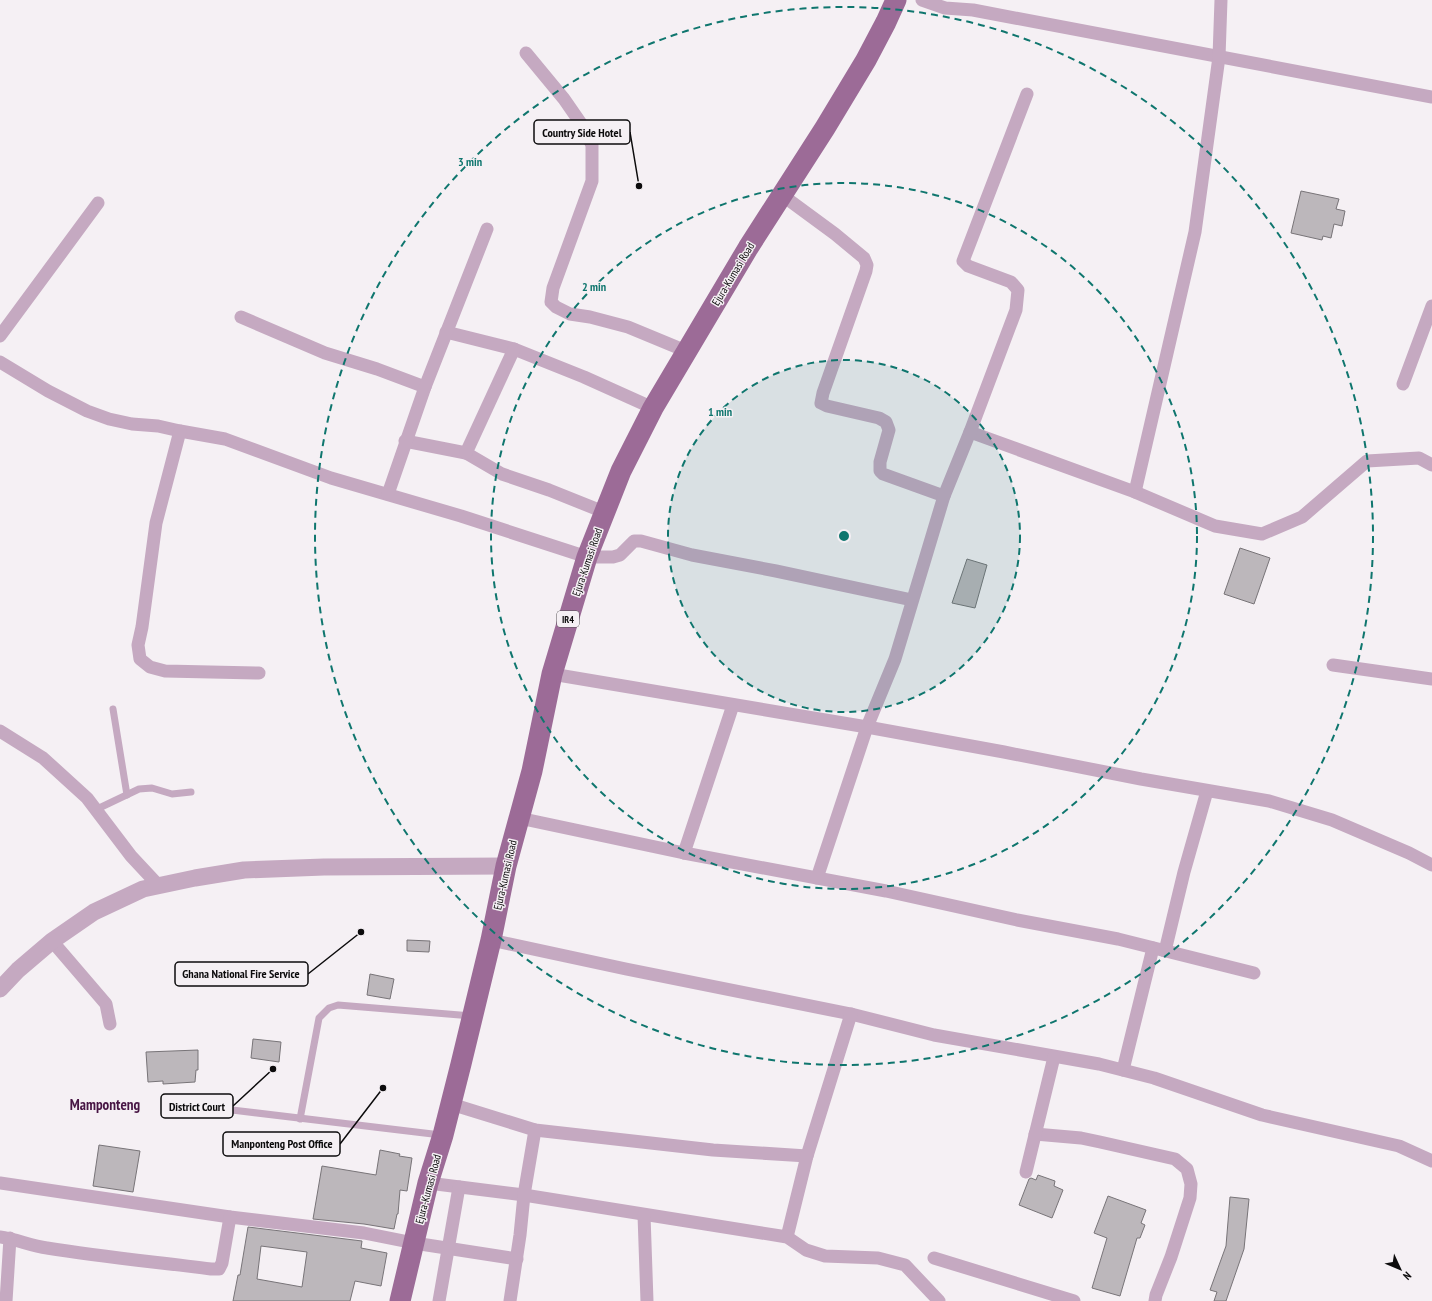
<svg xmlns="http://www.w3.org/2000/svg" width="1432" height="1301" viewBox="0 0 1432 1301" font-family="'PT Sans Narrow',sans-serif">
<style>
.building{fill:#bcb7bb;stroke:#787478;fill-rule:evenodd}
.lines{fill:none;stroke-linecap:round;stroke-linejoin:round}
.service{stroke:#c5a9c1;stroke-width:7}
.minor{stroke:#c5a9c1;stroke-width:13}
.tertiary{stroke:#c5a9c1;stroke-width:17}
.primary{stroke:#9c6b97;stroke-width:21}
.ring{fill:none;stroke:#0f766e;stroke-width:2;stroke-dasharray:7 5}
.labels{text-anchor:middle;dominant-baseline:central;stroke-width:3;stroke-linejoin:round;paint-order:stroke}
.shield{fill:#f5f0f4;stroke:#525052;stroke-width:1}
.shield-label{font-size:10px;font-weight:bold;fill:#0c0b0c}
.street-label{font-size:11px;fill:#0c0b0c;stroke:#f5f0f4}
.district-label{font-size:15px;font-weight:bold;fill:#471544;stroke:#f5f0f4}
.centre{fill:#0f766e;stroke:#f5f0f4;stroke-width:2}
.ring-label{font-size:12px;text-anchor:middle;font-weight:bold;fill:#0f766e;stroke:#f5f0f4;stroke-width:3;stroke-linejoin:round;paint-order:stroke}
.leader{fill:none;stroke:#0c0b0c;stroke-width:1.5}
.callout-dot{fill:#0c0b0c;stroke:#f5f0f4;stroke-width:1.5}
.callout{fill:#f5f0f4;stroke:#0c0b0c;stroke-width:1.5}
.callout-label{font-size:12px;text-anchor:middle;font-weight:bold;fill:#0c0b0c}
</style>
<rect width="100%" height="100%" fill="#f5f0f4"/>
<g class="building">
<polygon points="1301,191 1339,199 1336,209 1345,211 1342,226 1334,224 1331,238 1323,236 1322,240 1291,233"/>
<polygon points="1240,548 1270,558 1254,604 1224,594"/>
<polygon points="967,559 987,565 975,608 952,603"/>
<polygon points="407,940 430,941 429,952 407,951"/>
<polygon points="370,974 394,979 390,999 367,995"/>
<polygon points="253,1039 281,1042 279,1062 251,1058"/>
<polygon points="198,1050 198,1070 196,1070 195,1082 163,1084 163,1081 148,1082 146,1052"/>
<polygon points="99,1145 140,1151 133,1192 93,1186"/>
<polygon points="380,1150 400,1154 399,1156 412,1158 407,1191 400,1190 398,1214 397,1214 394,1229 364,1224 313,1219 322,1166 376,1175"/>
<polygon points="1038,1175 1055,1181 1054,1186 1063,1190 1052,1218 1019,1205 1029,1179 1031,1178 1036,1180"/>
<polygon points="1108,1196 1146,1210 1141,1223 1145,1225 1140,1238 1137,1238 1120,1296 1092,1288 1107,1238 1094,1233"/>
<polygon points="1230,1197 1249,1199 1244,1249 1226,1301 1214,1301 1217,1292 1210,1290 1226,1246"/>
<path d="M248,1227L362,1241L361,1248L387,1253L381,1286L355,1281L350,1301H233L238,1275H240ZM261,1246L307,1252L302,1287L257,1279Z"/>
</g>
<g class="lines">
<g class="service">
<polyline points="113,709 127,795"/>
<polyline points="95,810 139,789 152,788 172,794 191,792"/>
<polyline points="232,1110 441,1135"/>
<polyline points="300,1119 319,1018 329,1008 338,1005 472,1016"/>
</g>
<g class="minor">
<polyline points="922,0 945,8 973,10 1432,97"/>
<polyline points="526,53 564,99 582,125 592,145 592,181 553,288 551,302 556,307 570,314 590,317 628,327 686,351"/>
<polyline points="782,195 835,234 864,258 867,265 866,271 823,393 821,403 827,406 879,418 886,422 889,430 880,462 880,471 883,474 944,496"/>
<polyline points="241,317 325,353 377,369 425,387"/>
<polyline points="446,332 514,349 584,377 653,408"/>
<polyline points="0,336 98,203"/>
<polyline points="0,362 48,391 87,411 109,419 132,424 158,426 180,431 225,439 331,478 461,516 587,557 613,557 620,555 634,541 641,541 692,555 776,571 912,600"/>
<polyline points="1403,384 1432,306"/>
<polyline points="180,431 156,523 142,627 138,645 140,659 150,667 165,671 259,673"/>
<polyline points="970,432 1135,492 1215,526 1262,534 1302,517 1367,461 1419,458 1432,465"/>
<polyline points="405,441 466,453 502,474 549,490 604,512"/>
<polyline points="466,453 514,349"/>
<polyline points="1135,492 1195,232 1219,57 1221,0"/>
<polyline points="388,494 425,387 487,229"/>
<polyline points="1333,665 1432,679"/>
<polyline points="552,674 867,727 1004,752 1141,779 1269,801 1332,820 1409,853 1432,865"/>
<polyline points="0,731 43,758 87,798 131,856 159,886"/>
<polyline points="519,818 684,853 886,891 1017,920 1118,939 1254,973"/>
<polyline points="684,853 733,705"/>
<polyline points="817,878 867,727 895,659 944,496 970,432 1016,310 1018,290 1011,282 968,266 963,261 1027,94"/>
<polyline points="491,940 626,969 851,1014 934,1035 1099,1064 1154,1078 1262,1115 1399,1146 1432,1161"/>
<polyline points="52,941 106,1004 110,1024"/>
<polyline points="1165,951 1184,872 1207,791"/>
<polyline points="1123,1070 1153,948"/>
<polyline points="451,1104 535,1130 713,1150 807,1156"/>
<polyline points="1035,1134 1081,1138 1100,1142 1175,1159 1187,1169 1191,1184 1190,1198 1171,1257 1156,1295 1155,1301"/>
<polyline points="1026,1172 1054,1057"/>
<polyline points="0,1183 230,1217 364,1233 414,1243 517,1259"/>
<polyline points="428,1183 524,1195 787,1237 806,1250 825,1256 878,1258 905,1265 939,1301"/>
<polyline points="644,1215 647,1301"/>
<path d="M0,1237C16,1239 31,1246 47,1248C102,1257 157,1262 211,1269H219L222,1263L230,1217"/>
<polyline points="787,1237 807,1156 851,1014"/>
<polyline points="934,1258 1074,1301"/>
<polyline points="6,1301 10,1238"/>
<polyline points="439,1301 459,1187"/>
<polyline points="510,1301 520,1235 524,1195 535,1130"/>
</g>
<polyline class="tertiary" points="0,989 18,970 52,941 94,912 143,889 195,878 244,870 324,867 506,866"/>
<polyline class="primary" points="400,1301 428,1183 443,1135 461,1064 491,940 506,866 532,771 552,674 587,557 621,471 653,408 748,248 825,128 866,60 886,22 896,0"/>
</g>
<circle cx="844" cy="536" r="176" fill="#0f766e" fill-opacity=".12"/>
<g class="ring">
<circle cx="844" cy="536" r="176"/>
<circle cx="844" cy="536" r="353"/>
<circle cx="844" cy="536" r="529"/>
</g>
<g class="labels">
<rect class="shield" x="557" y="611" width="22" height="16" rx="3"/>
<g class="shield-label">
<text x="568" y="619">IR4</text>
</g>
<g class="street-label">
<text transform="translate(733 274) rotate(-59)">Ejura-Kumasi Road</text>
<text transform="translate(587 562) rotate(-71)">Ejura-Kumasi Road</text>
<text transform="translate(505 875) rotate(-77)">Ejura-Kumasi Road</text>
<text transform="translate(428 1189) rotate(-75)">Ejura-Kumasi Road</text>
</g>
<g class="district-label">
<text x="105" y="1104">Mamponteng</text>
</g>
</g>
<circle cx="844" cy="536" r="6" class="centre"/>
<g class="ring-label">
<text x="470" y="166">3 min</text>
<text x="594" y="291">2 min</text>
<text x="720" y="416">1 min</text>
</g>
<path class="leader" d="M639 186L630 132M361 932L308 974M273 1069L233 1106M383 1088L340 1144"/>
<g class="callout-dot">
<circle cx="639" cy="186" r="4"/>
<circle cx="361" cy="932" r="4"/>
<circle cx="273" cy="1069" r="4"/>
<circle cx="383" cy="1088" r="4"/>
</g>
<g class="callout">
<rect x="534" y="120" width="96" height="24" rx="4"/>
<rect x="175" y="962" width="133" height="24" rx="4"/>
<rect x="161" y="1094" width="72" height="24" rx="4"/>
<rect x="223" y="1132" width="117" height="24" rx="4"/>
</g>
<g class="callout-label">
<text x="582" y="137">Country Side Hotel</text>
<text x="241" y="978">Ghana National Fire Service</text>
<text x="197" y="1111">District Court</text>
<text x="282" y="1148">Manponteng Post Office</text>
</g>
<g transform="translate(1400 1269) rotate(134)" stroke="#f5f0f4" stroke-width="3" paint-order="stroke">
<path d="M0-3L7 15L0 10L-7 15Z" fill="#0c0b0c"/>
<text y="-6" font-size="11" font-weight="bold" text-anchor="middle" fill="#0c0b0c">N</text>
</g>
</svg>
